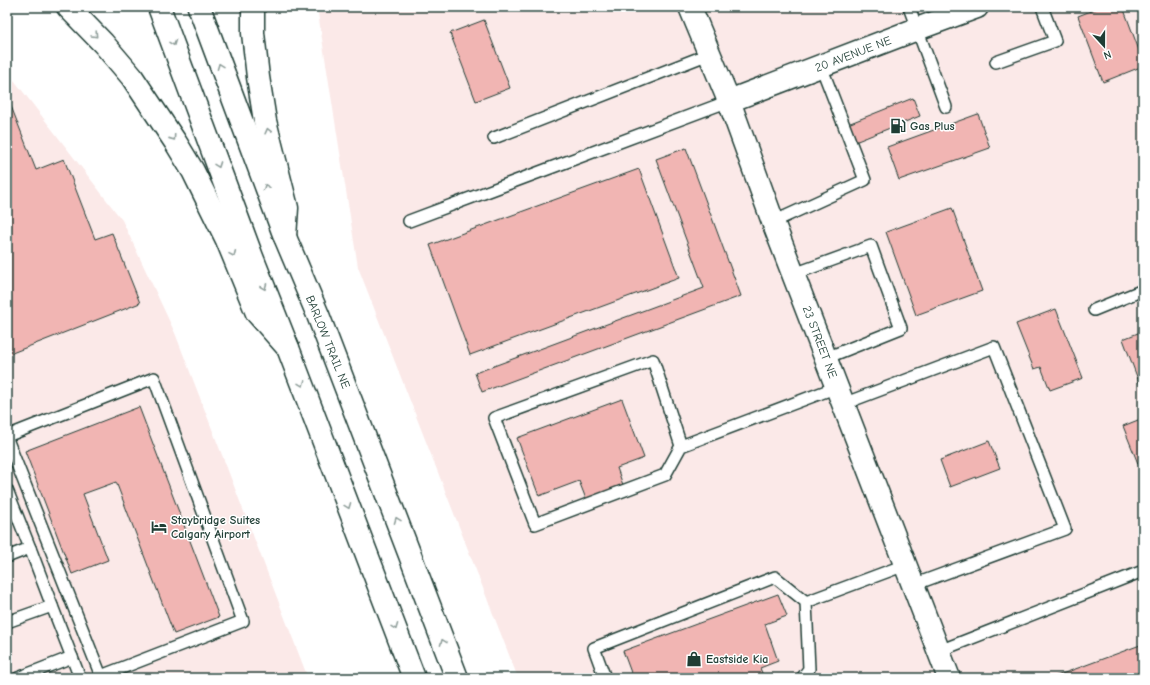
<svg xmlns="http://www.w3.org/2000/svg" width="1150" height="685" viewBox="0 0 1150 685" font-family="'Comic Neue',sans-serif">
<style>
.built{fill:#fbe9e8}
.building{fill:#f1b5b3;stroke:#1f3d34}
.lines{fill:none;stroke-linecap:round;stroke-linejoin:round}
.service-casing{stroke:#1f3d34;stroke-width:14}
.minor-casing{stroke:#1f3d34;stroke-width:25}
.tertiary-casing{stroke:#1f3d34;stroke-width:25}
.primary-casing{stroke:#1f3d34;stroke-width:25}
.motorway-casing{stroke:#1f3d34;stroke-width:25}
.service{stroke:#fff;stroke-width:11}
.minor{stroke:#fff;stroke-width:22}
.tertiary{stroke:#fff;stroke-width:22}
.primary{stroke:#fff;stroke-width:22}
.motorway{stroke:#fff;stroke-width:22}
.oneway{stroke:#8f9e9a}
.labels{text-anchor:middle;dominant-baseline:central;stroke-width:3;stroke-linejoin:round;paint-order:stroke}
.street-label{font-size:12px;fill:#1f3d34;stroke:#fff}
.poi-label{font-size:12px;font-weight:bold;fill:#1f3d34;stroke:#fff;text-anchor:start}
</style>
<rect width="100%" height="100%" fill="#fff"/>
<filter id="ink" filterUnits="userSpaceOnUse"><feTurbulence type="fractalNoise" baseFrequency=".025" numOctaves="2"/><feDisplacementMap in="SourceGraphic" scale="8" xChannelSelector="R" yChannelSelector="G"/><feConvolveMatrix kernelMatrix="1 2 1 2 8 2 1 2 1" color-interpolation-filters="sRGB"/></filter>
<g filter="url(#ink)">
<g class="built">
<polygon points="317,7 1143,7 1143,678 518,678 358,267"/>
<polygon points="7,71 122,220 175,333 308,678 7,678"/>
</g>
<g class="building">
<polygon points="1101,7 1123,7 1143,61 1143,66 1103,82 1078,16"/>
<polygon points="484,20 510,88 476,101 450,33"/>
<polygon points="7,96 36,170 64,159 95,239 112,233 140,303 7,355"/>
<polygon points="913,98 920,116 855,142 848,124"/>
<polygon points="978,114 990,148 899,180 887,147"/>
<polygon points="686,148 741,296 482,392 475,373 704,288 656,159"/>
<polygon points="639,169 679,278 470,355 430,245"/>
<polygon points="952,208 982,291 916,315 886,232"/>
<polygon points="1056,309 1083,378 1050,390 1041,367 1034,369 1016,324"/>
<polygon points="1143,331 1143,384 1140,385 1123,339"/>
<polygon points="622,399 644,458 617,468 623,485 586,499 579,481 539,496 517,438"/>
<polygon points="139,407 219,617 174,634 116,482 83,494 108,560 72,574 25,451"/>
<polygon points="1143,418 1143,476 1123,426"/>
<polygon points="989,441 1000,468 950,487 940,460"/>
<polygon points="7,505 14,523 7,526"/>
<polygon points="778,594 787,616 765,624 778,661 760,668 764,678 633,678 623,651"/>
<polygon points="1143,644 1143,678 1051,678"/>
</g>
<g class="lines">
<defs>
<g id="service">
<polyline points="909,7 946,107"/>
<polyline points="996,62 1055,41 1042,7"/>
<polyline points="494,138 709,54"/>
<polyline points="409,221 729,101"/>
<polyline points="773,222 865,180 821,66"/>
<polyline points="794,274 871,246 901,328 826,358"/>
<polyline points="1094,310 1143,290"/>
<polyline points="843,404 994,347 1065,529 913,585"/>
<polyline points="7,436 154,378 243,621 101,676"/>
<polyline points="7,439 101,676 100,678"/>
<polyline points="681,446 665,475 535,524 494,418 653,360 681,446 837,387"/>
<polyline points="7,490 30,548"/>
<polyline points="7,557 30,548 52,606"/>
<polyline points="806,602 905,565"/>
<polyline points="7,622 52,606 80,678"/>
<polyline points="939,651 1143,571"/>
<polyline points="18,678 72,657"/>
<polyline points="605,678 594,648 775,577 806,602 809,669 802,678"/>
</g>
<polyline id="minor" points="729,101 917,29 977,7"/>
<polyline id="tertiary" points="690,7 729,101 773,222 949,678"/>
<g id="primary">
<polyline points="159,7 252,257 288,348 414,678"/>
<polyline points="199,7 285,237 318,315 457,678"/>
</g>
<g id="motorway">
<polyline points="68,7 103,43 132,77 176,143 193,171 227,240 257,313 288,348"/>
<polyline points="253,7 253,33 258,77 265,121 287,208 285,237"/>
</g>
</defs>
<use href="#service" class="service-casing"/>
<use href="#minor" class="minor-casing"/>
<use href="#tertiary" class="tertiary-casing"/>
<use href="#primary" class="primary-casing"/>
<use href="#motorway" class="motorway-casing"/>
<use href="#service" class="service"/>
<use href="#minor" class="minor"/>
<use href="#tertiary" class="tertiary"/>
<use href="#primary" class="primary"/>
<use href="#motorway" class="motorway"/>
</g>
<defs><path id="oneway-chevron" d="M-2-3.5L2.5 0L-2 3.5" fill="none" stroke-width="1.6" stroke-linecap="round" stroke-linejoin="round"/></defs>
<g class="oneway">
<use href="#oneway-chevron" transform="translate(95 35) rotate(47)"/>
<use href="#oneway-chevron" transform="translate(173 43) rotate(69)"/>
<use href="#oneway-chevron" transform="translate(220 66) rotate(-111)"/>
<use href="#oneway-chevron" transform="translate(268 131) rotate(-104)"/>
<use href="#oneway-chevron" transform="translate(173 138) rotate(55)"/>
<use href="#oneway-chevron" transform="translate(218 165) rotate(70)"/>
<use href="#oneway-chevron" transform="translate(266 187) rotate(-111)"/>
<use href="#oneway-chevron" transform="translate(233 254) rotate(66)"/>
<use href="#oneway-chevron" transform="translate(264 287) rotate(68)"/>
<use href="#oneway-chevron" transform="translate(302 384) rotate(69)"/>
<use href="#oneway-chevron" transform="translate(348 506) rotate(69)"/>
<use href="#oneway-chevron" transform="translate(397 520) rotate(-111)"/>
<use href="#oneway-chevron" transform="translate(395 627) rotate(69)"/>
<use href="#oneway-chevron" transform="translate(443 642) rotate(-111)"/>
</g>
</g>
<defs>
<symbol id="fuel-bare" viewBox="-9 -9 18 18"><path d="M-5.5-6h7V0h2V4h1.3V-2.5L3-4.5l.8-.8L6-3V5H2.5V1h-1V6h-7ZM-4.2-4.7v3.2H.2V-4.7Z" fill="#1f3d34" stroke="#fff" stroke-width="2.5" paint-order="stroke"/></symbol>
<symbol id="hotel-bare" viewBox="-9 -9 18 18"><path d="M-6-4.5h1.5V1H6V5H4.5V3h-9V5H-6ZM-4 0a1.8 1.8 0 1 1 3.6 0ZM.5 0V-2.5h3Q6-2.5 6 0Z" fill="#1f3d34" stroke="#fff" stroke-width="2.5" paint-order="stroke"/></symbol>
<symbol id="shop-bare" viewBox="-9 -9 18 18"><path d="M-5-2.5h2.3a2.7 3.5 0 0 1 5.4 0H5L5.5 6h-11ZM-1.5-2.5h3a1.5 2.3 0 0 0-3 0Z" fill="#1f3d34" stroke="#fff" stroke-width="2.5" paint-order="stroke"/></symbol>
</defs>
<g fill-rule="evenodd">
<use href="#fuel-bare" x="887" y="115" width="22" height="22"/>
<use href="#hotel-bare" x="148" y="516" width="22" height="22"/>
<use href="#shop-bare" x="683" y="648" width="22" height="22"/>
</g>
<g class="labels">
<g class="street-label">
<text transform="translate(853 54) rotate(-21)">20 AVENUE NE</text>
<text transform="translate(328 342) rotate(68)">BARLOW TRAIL NE</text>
<text transform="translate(820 342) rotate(69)">23 STREET NE</text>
</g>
<g class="poi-label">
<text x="910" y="126">Gas Plus</text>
<text x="171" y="520">Staybridge Suites<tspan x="171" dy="14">Calgary Airport</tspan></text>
<text x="706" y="659">Eastside Kia</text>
</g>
</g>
<rect width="1150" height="685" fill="none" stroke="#fff" stroke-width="24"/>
<rect x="12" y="12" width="1126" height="661" fill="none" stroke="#1f3d34" stroke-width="1.5" filter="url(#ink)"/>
<g transform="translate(1104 46) rotate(159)" stroke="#ffffff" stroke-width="3" paint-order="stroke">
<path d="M0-3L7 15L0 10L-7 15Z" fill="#1f3d34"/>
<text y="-6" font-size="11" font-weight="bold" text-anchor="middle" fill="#1f3d34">N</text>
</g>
</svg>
